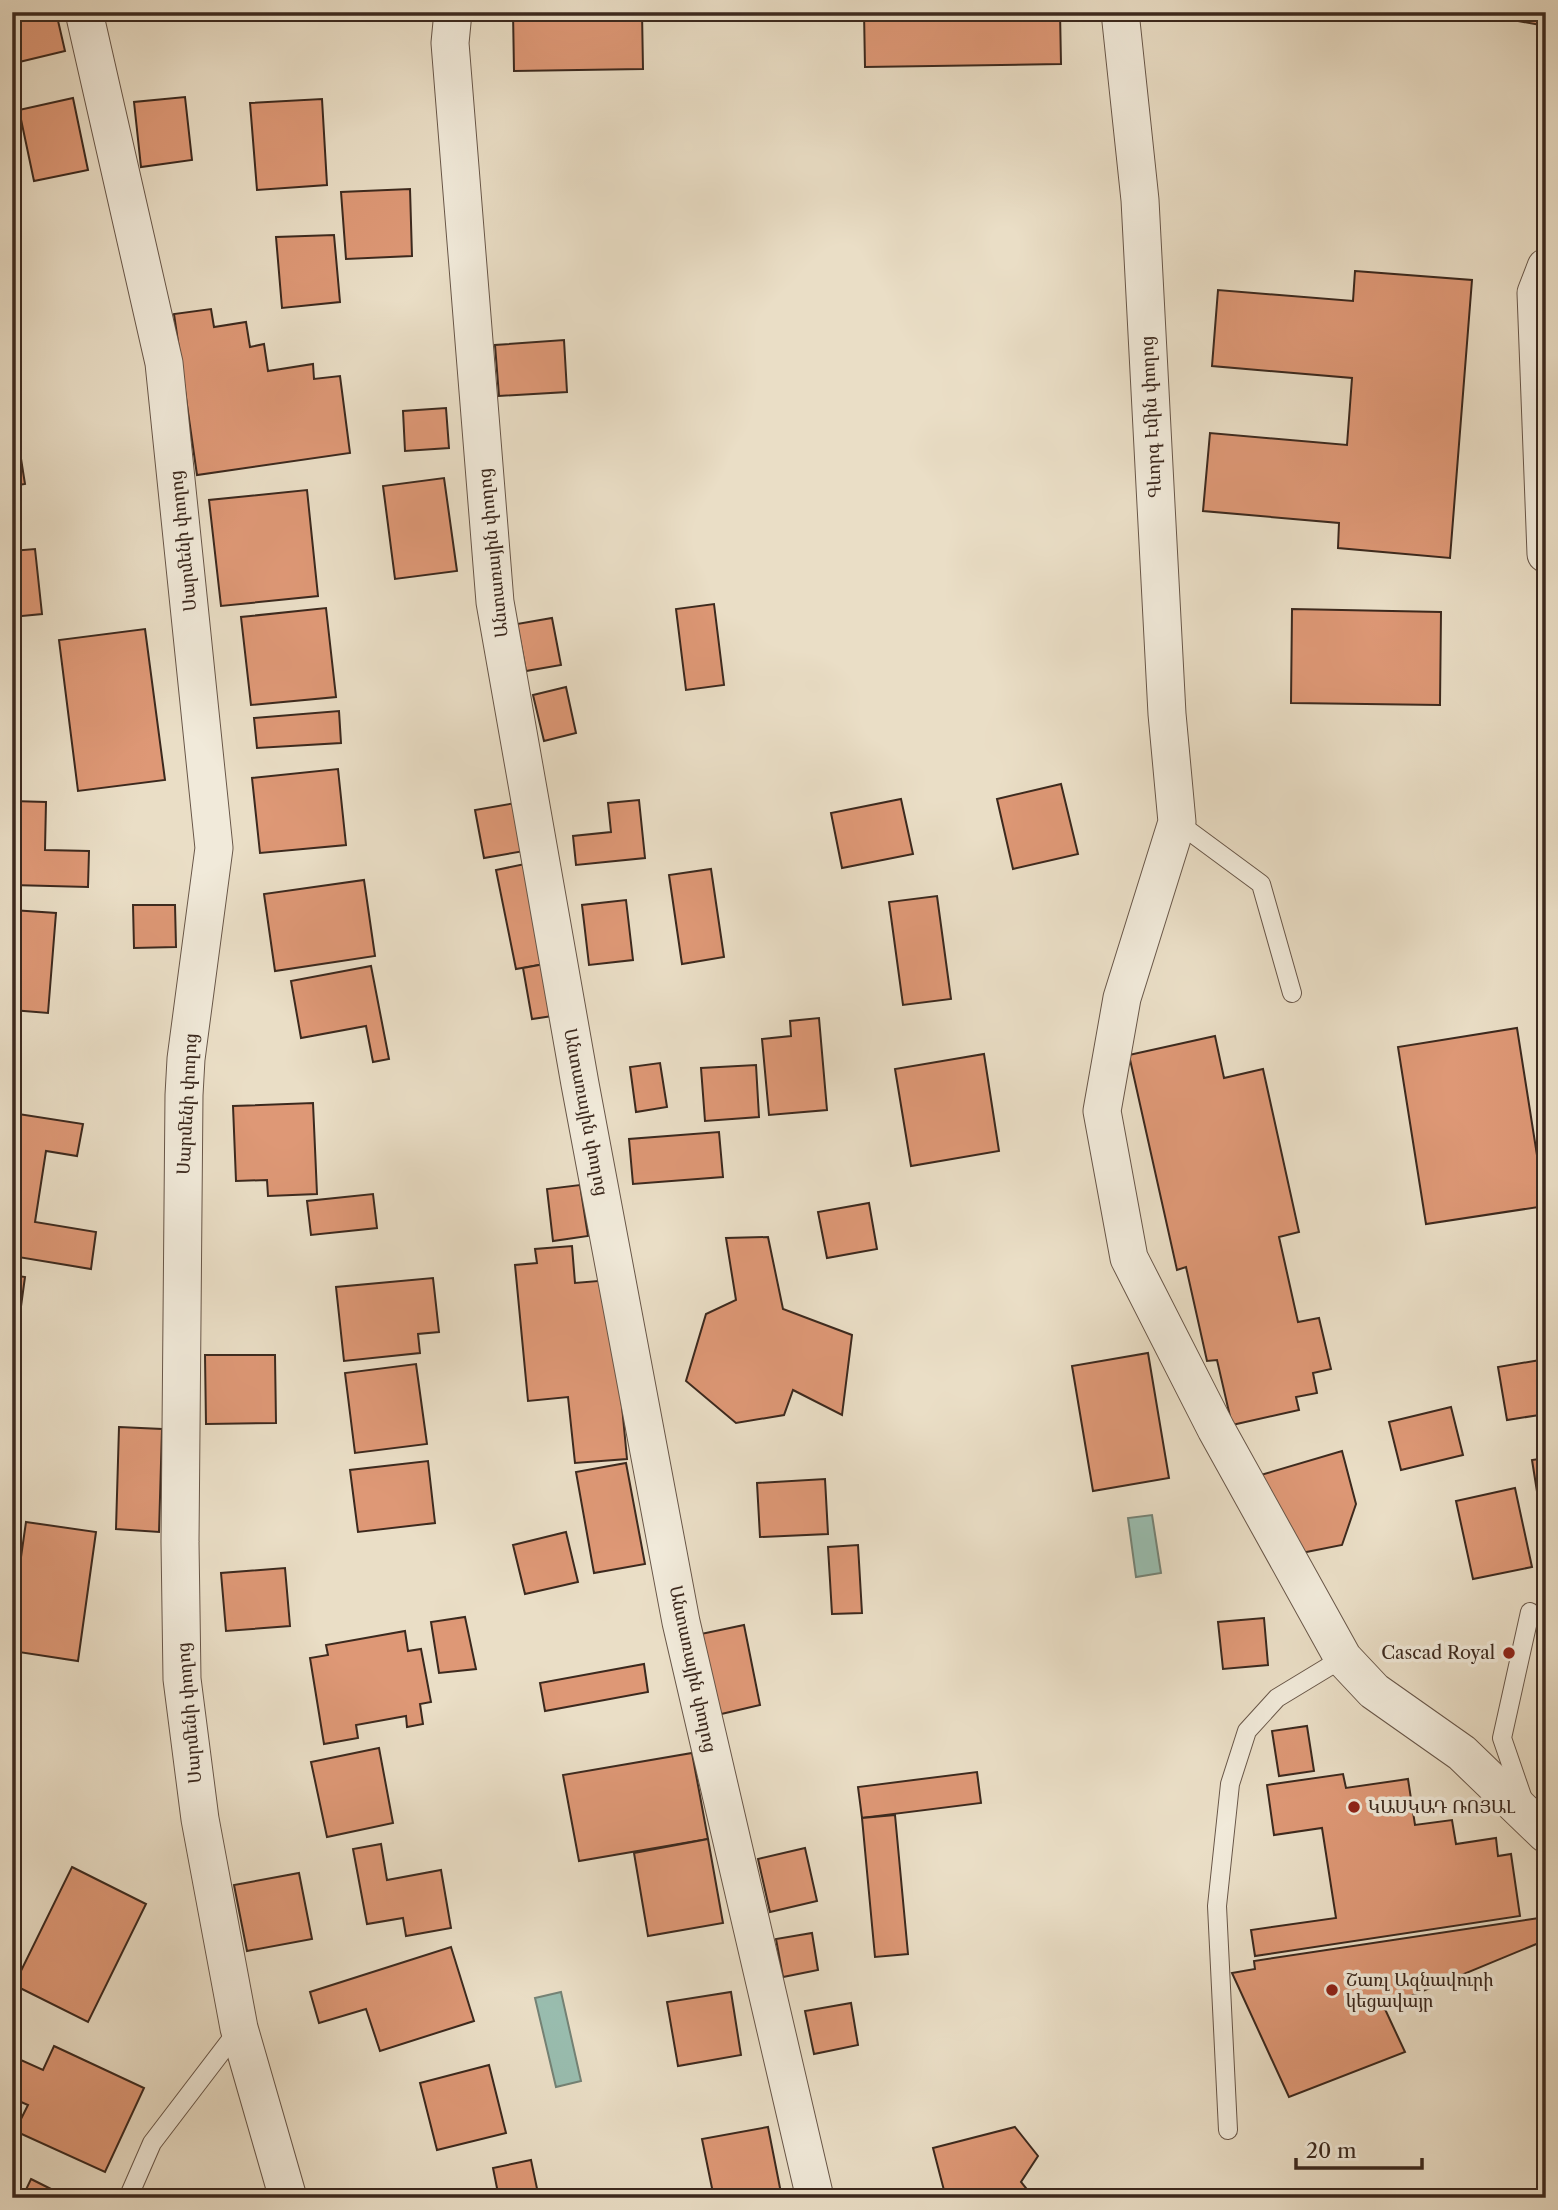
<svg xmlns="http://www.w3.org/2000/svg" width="1558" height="2210" viewBox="0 0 1558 2210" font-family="'Libre Caslon Text','Noto Serif Armenian',serif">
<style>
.water{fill:#99bdaf;stroke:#748275;stroke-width:2}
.building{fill:#de9876;stroke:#3c291e;stroke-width:2}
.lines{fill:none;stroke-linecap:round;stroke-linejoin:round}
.lane-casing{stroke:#685648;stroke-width:20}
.street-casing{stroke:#685648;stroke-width:39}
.lane{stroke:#f1eada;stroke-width:18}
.street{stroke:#f1eada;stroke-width:37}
.poi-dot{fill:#8f2418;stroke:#f1eada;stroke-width:2.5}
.labels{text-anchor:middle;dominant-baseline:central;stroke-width:7;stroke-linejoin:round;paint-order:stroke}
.street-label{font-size:18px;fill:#3c291e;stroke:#f1eada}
.poi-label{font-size:18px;fill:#3c291e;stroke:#f1eada;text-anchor:start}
</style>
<rect width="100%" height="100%" fill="#eadec6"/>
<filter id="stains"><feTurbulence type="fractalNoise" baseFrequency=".00286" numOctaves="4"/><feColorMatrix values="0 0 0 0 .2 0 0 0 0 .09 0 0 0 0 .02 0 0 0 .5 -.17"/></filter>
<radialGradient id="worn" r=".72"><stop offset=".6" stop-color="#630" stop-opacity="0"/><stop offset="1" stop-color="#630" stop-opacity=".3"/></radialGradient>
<g class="water">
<polygon points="1152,1515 1161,1573 1136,1577 1128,1518"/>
<polygon points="561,1992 581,2081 556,2087 535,1998"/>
</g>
<g class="building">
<polygon points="12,12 56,12 65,51 15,63 12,53"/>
<polygon points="273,12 345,12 345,14 274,19"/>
<polygon points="513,12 642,12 643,69 514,71"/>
<polygon points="864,12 1060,12 1061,64 865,67"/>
<polygon points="1469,12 1546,12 1546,26"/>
<polygon points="185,97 192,160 141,167 134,102"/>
<polygon points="73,98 88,170 34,181 19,110"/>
<polygon points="322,99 327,185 257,190 250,103"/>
<polygon points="410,189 412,256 346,259 341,192"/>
<polygon points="334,235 340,302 282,308 276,237"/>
<polygon points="1355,271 1472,280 1450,558 1338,548 1339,523 1203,511 1210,433 1347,445 1352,378 1212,366 1218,290 1353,301"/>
<polygon points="211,309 214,327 246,322 250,347 264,344 268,371 313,364 314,379 340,376 350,453 197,475 174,314"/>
<polygon points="564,340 567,392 499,396 495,345"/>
<polygon points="12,402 25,484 12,486"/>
<polygon points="446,408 449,448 405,451 403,411"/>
<polygon points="444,478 457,571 395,579 383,486"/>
<polygon points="307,490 318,596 221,606 209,500"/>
<polygon points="35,549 42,614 12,617 12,551"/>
<polygon points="714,604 724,685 686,690 676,609"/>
<polygon points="326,608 336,697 251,705 241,617"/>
<polygon points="1292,609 1441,612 1440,705 1291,703"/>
<polygon points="552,618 561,665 526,671 517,624"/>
<polygon points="145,629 165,780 78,791 59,640"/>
<polygon points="566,687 576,733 544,741 533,695"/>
<polygon points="339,711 341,743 257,748 254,718"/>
<polygon points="338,769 346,845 260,853 252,778"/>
<polygon points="1061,784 1078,854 1013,869 997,799"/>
<polygon points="901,799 913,854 842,868 831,813"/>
<polygon points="639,800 645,858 576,865 573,836 611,832 608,803"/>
<polygon points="12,801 46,802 45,850 89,851 88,887 12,885"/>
<polygon points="521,802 530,850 484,858 475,810"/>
<polygon points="530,863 550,963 516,969 496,870"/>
<polygon points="711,869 724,957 682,964 669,875"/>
<polygon points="364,880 375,956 275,971 264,894"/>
<polygon points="937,896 951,999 903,1005 889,902"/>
<polygon points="626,900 633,960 589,965 582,905"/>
<polygon points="133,905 175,905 176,947 134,948"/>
<polygon points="12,910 56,913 48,1013 12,1010"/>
<polygon points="550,963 559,1015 532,1019 523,968"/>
<polygon points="371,966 389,1059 373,1062 366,1026 301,1038 291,981"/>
<polygon points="819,1018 827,1110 769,1115 762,1039 791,1036 790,1021"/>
<polygon points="1517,1028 1545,1206 1426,1224 1398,1047"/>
<polygon points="1215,1036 1224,1078 1263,1069 1299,1232 1279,1237 1298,1322 1319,1318 1331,1369 1313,1373 1317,1393 1296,1397 1299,1410 1232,1425 1217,1360 1207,1361 1186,1267 1177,1270 1129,1055"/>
<polygon points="984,1054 999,1151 911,1166 895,1069"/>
<polygon points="660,1063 667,1107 636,1112 630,1067"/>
<polygon points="756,1065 759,1117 705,1121 701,1068"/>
<polygon points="313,1103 317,1194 268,1196 267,1180 236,1181 233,1106"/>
<polygon points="12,1113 83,1124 77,1156 46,1151 35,1222 96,1232 91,1269 12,1256"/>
<polygon points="719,1132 723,1177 633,1184 629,1139"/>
<polygon points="580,1185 588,1236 553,1241 547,1189"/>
<polygon points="373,1194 377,1228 311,1235 307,1201"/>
<polygon points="869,1203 877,1249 827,1258 818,1212"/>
<polygon points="768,1237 783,1309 852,1335 842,1415 793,1390 784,1415 736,1423 686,1381 706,1314 736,1300 726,1238"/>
<polygon points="572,1246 575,1283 610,1280 627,1459 575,1463 568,1397 528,1401 515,1265 537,1263 535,1249"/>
<polygon points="12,1275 25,1277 12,1372"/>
<polygon points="433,1278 439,1332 418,1334 420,1353 344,1361 336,1287"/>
<polygon points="1148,1353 1169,1478 1093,1491 1072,1366"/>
<polygon points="205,1355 275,1355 276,1423 206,1424"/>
<polygon points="1546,1359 1546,1414 1507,1420 1498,1367"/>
<polygon points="416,1364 427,1444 355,1453 345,1373"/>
<polygon points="1451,1407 1463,1455 1401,1470 1389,1422"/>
<polygon points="119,1427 162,1429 159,1532 116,1529"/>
<polygon points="1342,1451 1356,1504 1342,1545 1291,1555 1254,1477"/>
<polygon points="1546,1458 1546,1503 1539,1504 1532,1460"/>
<polygon points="428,1461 435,1523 358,1532 350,1470"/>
<polygon points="626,1463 645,1564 594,1573 576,1472"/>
<polygon points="825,1479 828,1534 760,1537 757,1483"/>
<polygon points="1515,1488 1532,1567 1473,1579 1456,1501"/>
<polygon points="26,1522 96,1532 78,1661 12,1651 12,1620"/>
<polygon points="566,1532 578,1582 525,1594 513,1545"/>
<polygon points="858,1545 862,1613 832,1614 828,1547"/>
<polygon points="285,1568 290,1626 226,1631 221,1573"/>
<polygon points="465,1617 476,1669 439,1673 431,1622"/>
<polygon points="1264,1618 1268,1665 1223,1669 1218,1622"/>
<polygon points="744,1625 760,1705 717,1715 701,1634"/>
<polygon points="405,1631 408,1651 421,1649 431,1702 420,1704 423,1724 407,1727 406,1716 356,1725 358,1738 324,1744 310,1658 328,1655 326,1645"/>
<polygon points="644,1664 648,1692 545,1711 540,1683"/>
<polygon points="1307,1726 1314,1771 1279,1776 1272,1731"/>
<polygon points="379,1748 393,1823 327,1837 311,1762"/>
<polygon points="692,1753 708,1839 579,1861 563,1775"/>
<polygon points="977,1772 981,1803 862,1818 858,1787"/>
<polygon points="1343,1774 1346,1788 1408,1779 1415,1825 1452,1820 1456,1844 1496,1838 1498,1856 1511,1854 1520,1916 1255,1956 1251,1930 1336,1918 1322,1828 1274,1835 1267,1785"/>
<polygon points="895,1815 908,1954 875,1957 862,1818"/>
<polygon points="708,1839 723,1923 648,1936 634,1853"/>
<polygon points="381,1844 387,1880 441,1870 451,1928 406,1936 403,1918 367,1924 353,1849"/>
<polygon points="805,1848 817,1901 770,1912 758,1859"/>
<polygon points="72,1867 146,1904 88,2022 14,1985"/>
<polygon points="299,1873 312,1939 247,1951 234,1885"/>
<polygon points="1546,1917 1546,1940 1384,2007 1405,2052 1289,2097 1232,1973 1255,1969 1254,1961"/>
<polygon points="812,1933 818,1970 783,1977 776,1939"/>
<polygon points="451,1947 474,2021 380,2051 366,2009 319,2023 310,1992"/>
<polygon points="731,1992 741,2055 678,2066 667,2002"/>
<polygon points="851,2003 858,2045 814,2054 805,2011"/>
<polygon points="54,2046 144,2088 105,2172 15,2131 28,2105 12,2098 12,2078 21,2060 43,2070"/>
<polygon points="489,2065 506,2133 437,2150 420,2083"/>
<polygon points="768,2127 782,2198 714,2198 702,2139"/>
<polygon points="1015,2127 1038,2156 1021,2182 1034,2198 972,2198 971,2192 962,2198 946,2198 933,2148"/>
<polygon points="531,2160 539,2198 499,2198 493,2168"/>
<polygon points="31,2179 69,2198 22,2198"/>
</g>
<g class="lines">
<defs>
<g id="lane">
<polyline points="1177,822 1261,884 1292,993"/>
<polyline points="1523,1799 1502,1738 1530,1612"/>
<polyline points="1228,2130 1217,1906 1230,1784 1247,1731 1277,1698 1343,1658"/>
<polyline points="128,2198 152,2143 239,2029"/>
</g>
<g id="street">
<polyline points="84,12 164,363 214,848 186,1059 184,1095 180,1542 182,1679 200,1819 239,2028 288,2198"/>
<polyline points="453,12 450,43 495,602 580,1084 681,1622 815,2198"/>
<polyline points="1120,12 1140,200 1167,714 1177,822 1122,998 1102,1111 1129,1258 1216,1429 1343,1658 1374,1691 1462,1753 1546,1834"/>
<polyline points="1546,267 1536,293 1546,554"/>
</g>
</defs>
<use href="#lane" class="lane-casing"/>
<use href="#street" class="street-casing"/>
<use href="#lane" class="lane"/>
<use href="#street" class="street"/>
</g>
<g class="poi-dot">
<circle cx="1509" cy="1653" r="7"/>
<circle cx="1354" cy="1807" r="7"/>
<circle cx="1332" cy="1990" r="7"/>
</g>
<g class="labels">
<g class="street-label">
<text transform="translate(1151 417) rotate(-93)">Գևորգ Էմին փողոց</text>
<text transform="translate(183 541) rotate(-96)">Սարմենի փողոց</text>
<text transform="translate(493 553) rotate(-96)">Անտառային փողոց</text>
<text transform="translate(187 1104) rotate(-87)">Սարմենի փողոց</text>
<text transform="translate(586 1112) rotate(79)">Անտառային փողոց</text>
<text transform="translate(693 1669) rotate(78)">Անտառային փողոց</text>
<text transform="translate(189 1713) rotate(-95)">Սարմենի փողոց</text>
</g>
<g class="poi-label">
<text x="1495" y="1653" text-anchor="end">Cascad Royal</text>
<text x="1368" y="1807">ԿԱՍԿԱԴ ՌՈՅԱԼ</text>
<text x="1346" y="1980">Շառլ Ազնավուրի<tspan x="1346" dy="21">կեցավայր</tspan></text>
</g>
</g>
<rect width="1558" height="2210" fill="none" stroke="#eadec6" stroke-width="42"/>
<rect x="14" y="14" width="1530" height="2182" fill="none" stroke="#3c291e" stroke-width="3.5"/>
<rect x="21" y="21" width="1516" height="2168" fill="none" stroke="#3c291e" stroke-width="2"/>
<path d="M1296 2158v10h126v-10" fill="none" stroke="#3c291e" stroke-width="3.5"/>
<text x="1306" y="2158" font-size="21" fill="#3c291e" stroke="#f1eada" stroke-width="5" paint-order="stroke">20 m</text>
<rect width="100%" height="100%" filter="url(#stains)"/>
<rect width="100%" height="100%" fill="url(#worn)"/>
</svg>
